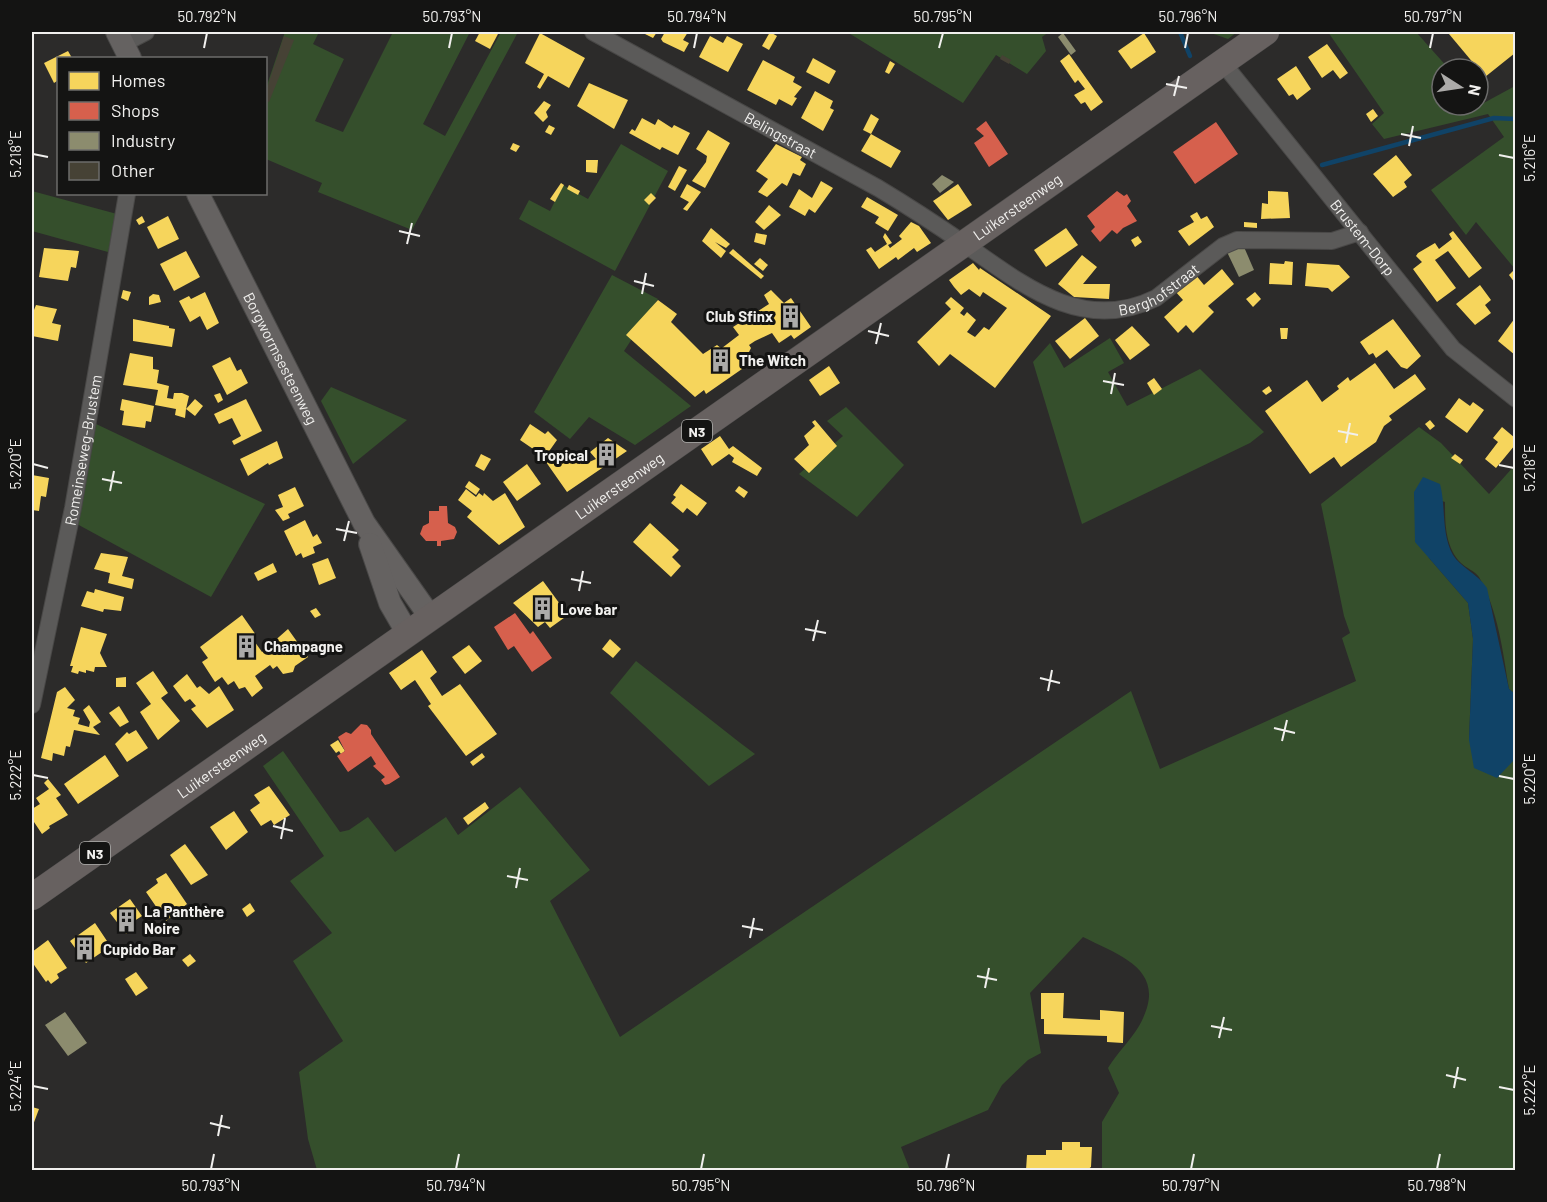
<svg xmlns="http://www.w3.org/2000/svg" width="1547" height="1202" viewBox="0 0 1547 1202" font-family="Barlow,sans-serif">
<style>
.green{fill:#354f2c}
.water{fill:#104367}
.homes{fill:#f6d55c}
.shops{fill:#d6604d}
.industry{fill:#8c8c6e}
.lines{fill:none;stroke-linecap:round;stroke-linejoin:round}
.stream{stroke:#104367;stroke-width:4.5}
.building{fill:#464235}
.minor-casing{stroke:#494847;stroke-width:18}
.secondary-casing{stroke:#494847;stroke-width:24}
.primary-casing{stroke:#494847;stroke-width:27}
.minor{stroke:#5b5a59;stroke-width:16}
.secondary{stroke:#656261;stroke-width:22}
.primary{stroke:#676160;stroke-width:26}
.ticks{fill:none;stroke:#f1f0ee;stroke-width:2}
.labels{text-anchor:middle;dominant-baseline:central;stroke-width:6;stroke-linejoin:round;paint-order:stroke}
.shield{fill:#141413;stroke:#afaeac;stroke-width:1.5}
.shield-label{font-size:14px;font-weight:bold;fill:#f1f0ee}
.street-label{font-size:15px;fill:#f1f0ee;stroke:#141413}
.poi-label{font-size:15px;font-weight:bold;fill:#f1f0ee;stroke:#141413;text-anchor:start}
.neatline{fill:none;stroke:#f1f0ee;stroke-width:2}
.ticks-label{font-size:15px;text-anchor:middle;fill:#f1f0ee}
</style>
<rect width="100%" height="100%" fill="#2c2b2a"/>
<g class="green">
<polygon points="285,32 319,32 313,44 344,59 315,121 343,132 393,32 470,32 423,124 445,136 501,32 518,32 412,230 318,192 322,183 266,159 266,88"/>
<polygon points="847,32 1049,32 1042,37 1046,51 1027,74 996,55 963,103"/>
<polygon points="1208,32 1237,32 1228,39"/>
<polygon points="1328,32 1416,32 1449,69 1442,69 1442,105 1478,105 1478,102 1480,105 1515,86 1515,269 1476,222 1466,235 1431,190 1504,137 1488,114 1384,139 1372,124 1384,113"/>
<polygon points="621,144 668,171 615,271 519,219 529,200 550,211 563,185 588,199"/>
<polygon points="32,191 117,214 108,252 32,231"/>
<polygon points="612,275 658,299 624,351 691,406 635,445 589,417 570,439 534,412"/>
<polygon points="1110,338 1124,363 1108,372 1127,406 1200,369 1264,432 1250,443 1082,524 1033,362 1050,343 1064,368"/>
<polygon points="331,387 407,420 353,464 321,401"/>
<polygon points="846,407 904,465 857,517 799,474 843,436 827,421"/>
<polygon points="94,423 265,504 211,597 77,524"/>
<path d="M1419,427L1441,443L1489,494L1515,465V694L1509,689C1503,652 1498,610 1479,577C1475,571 1466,568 1461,563C1445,547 1445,523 1445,502L1414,492L1416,511L1429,558L1468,603L1473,639L1469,740L1513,761L1515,759V1170H1102V1122L1119,1093L1108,1068C1117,1053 1130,1041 1139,1026C1170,971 1123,957 1083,937L1030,993L1041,1053L1028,1060L1002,1085L988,1110L901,1147L910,1170H317L308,1139L299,1072L343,1041L293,961L332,933L290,881L324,856L263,766L283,751L340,832L349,830L368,817L395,852L446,817L458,835L520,787L590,870L550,901L620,1037L1131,691L1160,769L1356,681L1342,638L1350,633L1344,616L1321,504Z"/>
<polygon points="636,661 739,742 755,754 709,786 610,693"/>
</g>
<path class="water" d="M1423,477L1440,484C1446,506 1441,534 1453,555C1460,567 1477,573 1487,588L1509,689L1515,694V759L1497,778L1474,768L1469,740L1473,639L1468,603L1415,542L1414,492Z"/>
<g class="homes">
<polygon points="480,32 499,32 490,49 475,41"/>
<polygon points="641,32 657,32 653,38"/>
<polygon points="665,32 688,32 683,40 689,43 684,52 663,42 661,39"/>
<polygon points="770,32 777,36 769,50 762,46"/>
<polygon points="1451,32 1515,32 1515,53 1485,77 1449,34"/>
<polygon points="540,33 585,58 569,88 548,76 540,89 537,87 544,74 525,63"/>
<polygon points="1144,33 1156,52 1131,69 1118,51"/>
<polygon points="710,36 723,43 727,36 743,44 728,72 699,57"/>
<polygon points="1327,44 1348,73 1340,79 1333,70 1322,78 1308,57"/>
<polygon points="68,51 72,58 58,58 58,85 57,81 54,83 44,63"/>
<polygon points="1069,54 1103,102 1091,111 1085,102 1081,104 1074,95 1085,89 1078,80 1075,83 1060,61"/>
<polygon points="813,58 836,71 829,84 806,72"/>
<polygon points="763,60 795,77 793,82 802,87 794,97 797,98 792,106 779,99 776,105 747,90"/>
<polygon points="890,61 895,64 889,74 885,72"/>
<polygon points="1296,66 1311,89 1297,100 1293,94 1289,96 1277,79"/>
<polygon points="589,83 628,100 614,129 577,106"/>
<polygon points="815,91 833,101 830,108 834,110 823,131 801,118"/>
<polygon points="544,101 551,105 546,112 548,117 543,122 534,113"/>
<polygon points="1373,109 1378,116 1371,122 1366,114"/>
<polygon points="871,114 879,119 871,134 901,151 891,168 861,151 871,134 863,130"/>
<polygon points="642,118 655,125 658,119 672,128 674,125 690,133 678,155 662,147 660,150 629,133 632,129 635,131"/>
<polygon points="549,125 555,128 551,135 545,132"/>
<polygon points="708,130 730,143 705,188 692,181 706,162 707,156 696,149"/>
<polygon points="513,143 520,146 516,152 510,149"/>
<polygon points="776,144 802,157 800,160 806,164 800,176 793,173 787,186 782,183 767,197 758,192 768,179 756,171"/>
<polygon points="1396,155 1412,175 1404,182 1407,187 1393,197 1373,174"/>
<polygon points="586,160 598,160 597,173 586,172"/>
<polygon points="679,166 687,170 675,191 668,187"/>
<polygon points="821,181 833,188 815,213 809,209 805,216 789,207 799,189 812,198"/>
<polygon points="561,183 564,185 555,202 550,199"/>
<polygon points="687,184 701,192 687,211 683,209 689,202 680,197"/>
<polygon points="958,184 972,205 948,220 933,201"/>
<polygon points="569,185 580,191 578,195 567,189"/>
<polygon points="1268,191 1288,192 1290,218 1261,219 1262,203 1268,204"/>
<polygon points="651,193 656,198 649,205 644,200"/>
<polygon points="867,197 898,215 888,231 875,223 879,217 861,207"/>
<polygon points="769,205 781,215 764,230 755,222"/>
<polygon points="1197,212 1201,219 1207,216 1214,227 1189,246 1178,231 1194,222 1190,216"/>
<polygon points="142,216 145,222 139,225 136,220"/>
<polygon points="168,216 179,239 158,249 147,227"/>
<polygon points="911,222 919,226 931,243 917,252 914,248 898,260 896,257 879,269 866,250 871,247 875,252 887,244 883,237 885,233 892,243 888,245 890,248 902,239 899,236"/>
<polygon points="1244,222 1257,223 1257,228 1244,227"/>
<polygon points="711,228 730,244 726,248 715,242 726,251 721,258 702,241"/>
<polygon points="1066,228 1078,245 1046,267 1034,250"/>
<polygon points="1453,231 1482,268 1469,278 1448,251 1435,260 1456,288 1437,302 1413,269 1422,262 1416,256 1418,253 1435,243 1439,249 1452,239 1449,234"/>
<polygon points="756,233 767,235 765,245 754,242"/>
<polygon points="1138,236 1142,242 1135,247 1131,240"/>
<polygon points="44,248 79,251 76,268 71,267 68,281 39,277"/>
<polygon points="733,249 764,276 761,279 729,253"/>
<polygon points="186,251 200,277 174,291 160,264"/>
<polygon points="1082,255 1097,267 1083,284 1110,284 1109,299 1074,297 1058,284"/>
<polygon points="760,258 768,265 763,271 754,264"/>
<polygon points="1285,261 1293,262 1292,285 1269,284 1270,263 1284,264"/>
<polygon points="973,263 979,270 980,268 1051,316 995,388 950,354 939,366 917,342 951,309 945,303 951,297 964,308 960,313 964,316 967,312 976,320 967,332 975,337 984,327 989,330 1007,308 983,292 980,297 969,289 961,295 954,287 949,280"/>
<polygon points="1307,263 1339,265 1350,277 1332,292 1328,288 1305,286"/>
<polygon points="1222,269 1234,284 1208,306 1214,312 1193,333 1186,325 1178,333 1164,317 1183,300 1175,291 1195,274 1204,285"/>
<polygon points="1515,269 1515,283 1509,275"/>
<polygon points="1480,285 1491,300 1485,305 1491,313 1475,325 1456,304"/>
<polygon points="123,290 131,292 128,301 121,298"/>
<polygon points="771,290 784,303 791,298 811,327 794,339 791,335 779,343 772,333 755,341 749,345 751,348 749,352 754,356 742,369 706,394 704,390 695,397 626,335 658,300 677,314 671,322 703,354 717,345 726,352 722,348 739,335 733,327 769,304 764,295"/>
<polygon points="205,292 219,323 207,330 200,316 190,322 179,301 189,296 191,299"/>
<polygon points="1255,292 1261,299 1253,307 1246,299"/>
<polygon points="153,294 159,295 161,302 149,305 149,297"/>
<polygon points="36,305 57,309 52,323 61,325 58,341 32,336 32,315"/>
<polygon points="1085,318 1099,336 1070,359 1055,341"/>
<polygon points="1515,318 1515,355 1498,341"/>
<polygon points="133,319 169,326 169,328 175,329 172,347 133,341"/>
<polygon points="1393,319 1421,356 1407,369 1401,367 1387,350 1376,358 1373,353 1369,355 1360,342"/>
<polygon points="1132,326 1150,345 1130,360 1115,340"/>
<polygon points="1280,328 1288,328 1287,339 1281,339"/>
<polygon points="130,353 153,357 153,369 159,370 157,383 169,386 167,398 173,399 174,393 182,393 189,396 186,409 195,399 203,406 195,416 186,409 185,418 175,415 176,409 155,405 158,390 123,385"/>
<polygon points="230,357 237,371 241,369 248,383 227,395 212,366"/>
<polygon points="1375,363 1394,389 1415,374 1426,389 1389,416 1392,420 1384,426 1376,442 1341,467 1334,457 1310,474 1265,411 1307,380 1322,402 1339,389 1337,386 1348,377 1350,381"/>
<polygon points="829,366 840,383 820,396 809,380"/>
<polygon points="1154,378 1162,389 1154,395 1147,383"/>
<polygon points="1269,386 1272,391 1266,395 1262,391"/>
<polygon points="220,393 223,400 218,403 214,395"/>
<polygon points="1459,398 1470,406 1473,402 1484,410 1467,433 1445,417"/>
<polygon points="122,399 154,406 151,422 146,421 145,428 122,425 124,411 120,410"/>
<polygon points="246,399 262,431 234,445 232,441 241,436 232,418 219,424 214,414"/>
<polygon points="815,420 837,446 809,473 794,459 809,445 804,436 815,426 812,422"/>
<polygon points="1430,420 1435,426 1430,430 1425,424"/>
<polygon points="530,424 545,434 548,431 557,440 545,457 557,466 574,452 587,463 596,459 590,452 608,438 627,451 567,492 546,462 543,464 537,458 539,453 520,440"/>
<polygon points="1502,427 1515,438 1515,445 1496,468 1485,459 1498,442 1493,438"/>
<polygon points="720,436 729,449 733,446 762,468 757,476 732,462 734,458 729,454 712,466 701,449"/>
<polygon points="277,441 283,458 269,465 268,463 248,476 240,459"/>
<polygon points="481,454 491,459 484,471 475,466"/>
<polygon points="1455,454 1463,460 1460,464 1451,458"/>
<polygon points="527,464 541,484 517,501 503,482"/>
<polygon points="32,475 49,478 46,497 41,496 39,511 32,510"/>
<polygon points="469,481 480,489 476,495 465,487"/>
<polygon points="681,484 707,503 697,516 687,508 683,513 671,503 676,497 673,495"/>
<polygon points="739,486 748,492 744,498 735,491"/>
<polygon points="295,487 304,506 288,514 290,518 283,521 275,510 283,507 278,495"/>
<polygon points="466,489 476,497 479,493 483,496 484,493 493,501 505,493 525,527 499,545 467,517 472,511 458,500"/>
<polygon points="305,520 313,537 317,534 322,543 313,547 315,553 303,558 301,553 296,556 284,531"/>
<polygon points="650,523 679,550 672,557 681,566 671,577 633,542"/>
<polygon points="101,553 128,557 122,576 134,579 132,589 108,583 110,573 94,569"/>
<polygon points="328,558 336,578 319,585 312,564"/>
<polygon points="273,563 277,572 258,581 254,573"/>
<polygon points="543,581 568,615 550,628 545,622 538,627 513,603"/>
<polygon points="95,589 124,597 121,611 104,609 103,612 81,606 87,591 94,593"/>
<polygon points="316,608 321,615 315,618 310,611"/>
<polygon points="242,615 256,635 252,638 262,652 288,629 308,657 295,666 293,672 283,674 277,666 273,669 270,665 255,676 263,688 252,697 245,687 239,689 234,681 228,685 222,677 215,682 202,662 208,658 200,647"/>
<polygon points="81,627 107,634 100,653 107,667 95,667 94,672 86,670 86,673 79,671 78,674 71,672 73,666 70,666"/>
<polygon points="610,639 621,649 613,658 602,649"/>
<polygon points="469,645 482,661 465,674 452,657"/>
<polygon points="422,650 437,672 430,678 442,696 460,684 497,734 466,756 428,706 431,704 415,680 401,690 389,673"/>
<polygon points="153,671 168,693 161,698 180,721 158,740 140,712 151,704 136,683"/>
<polygon points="187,674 197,688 200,686 209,694 219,686 234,710 207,728 191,709 196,706 190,699 185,702 173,686"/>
<polygon points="126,677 126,687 116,687 116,678"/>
<polygon points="65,687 75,700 67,708 75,710 73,716 80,718 78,724 89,727 90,722 83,710 89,705 101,722 93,727 100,735 74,730 70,747 66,746 64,756 53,753 52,761 41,758 57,692"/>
<polygon points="119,706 129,722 120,727 109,713"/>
<polygon points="136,730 148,748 127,762 115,744 127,732 129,734"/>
<polygon points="338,740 345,751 341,754 339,751 336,753 330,745"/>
<polygon points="482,753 485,757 473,766 470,762"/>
<polygon points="105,755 119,776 78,804 64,784"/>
<polygon points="48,779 61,795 56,798 68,815 49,826 50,828 42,834 34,822 32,822 32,809 40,804 36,798 49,789 44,783"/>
<polygon points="269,786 290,815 274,825 271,820 261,826 250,810 260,803 254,795"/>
<polygon points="485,802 489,808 468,825 463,818"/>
<polygon points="234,811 248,832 226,850 210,827"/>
<polygon points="185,844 208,875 191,885 170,855"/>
<polygon points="166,873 187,904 166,921 146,892 158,883 156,879"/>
<polygon points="130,899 142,916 131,923 134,928 126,934 110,913"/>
<polygon points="250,903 255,911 247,917 242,909"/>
<polygon points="95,923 107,941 101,945 105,950 86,963 70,941"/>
<polygon points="48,940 67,968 57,974 59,978 51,984 48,980 46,982 32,962 32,952"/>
<polygon points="190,954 196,961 188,967 182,960"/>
<polygon points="136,972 148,988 136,996 125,979"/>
<polygon points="1041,993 1064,993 1063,1018 1100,1020 1100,1010 1124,1012 1123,1043 1107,1042 1107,1036 1044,1034 1044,1019 1041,1019"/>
<polygon points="32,1107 39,1109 33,1125 32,1125"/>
<polygon points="1062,1142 1080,1142 1080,1147 1092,1147 1091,1167 1087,1170 1026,1170 1027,1155 1046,1155 1046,1150 1062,1150"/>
</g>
<g class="shops">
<polygon points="986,121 1008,154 989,167 974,143 984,136 976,129"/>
<polygon points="1216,122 1238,154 1195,184 1173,152"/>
<polygon points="1117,191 1124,196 1127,194 1131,201 1127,206 1137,221 1123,228 1117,234 1112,230 1100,242 1091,231 1095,227 1087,216"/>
<polygon points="439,506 447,506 448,523 455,527 457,532 454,539 441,541 441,546 437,546 437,541 426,541 420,534 423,526 429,523 429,511 439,511"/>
<polygon points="515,613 530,634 533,631 552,658 532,672 514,646 508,650 494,627"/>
<polygon points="361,724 367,725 371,730 371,734 400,777 389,784 385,785 381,780 385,777 373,766 376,764 371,756 348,772 337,756 345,751 338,737 346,732 351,734"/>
</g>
<g class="industry">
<polygon points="1063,33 1076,51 1071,55 1058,37"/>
<polygon points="942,175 954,182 940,193 932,184"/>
<polygon points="1244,247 1254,270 1239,277 1227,252"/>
<polygon points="65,1012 87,1043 68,1056 45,1025"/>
</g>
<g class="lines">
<g class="stream">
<polyline points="1180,32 1190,56"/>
<polyline points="1322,165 1494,118 1516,119"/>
</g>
</g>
<g class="building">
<polygon points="284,36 294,40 269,102 266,101 266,91"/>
<polygon points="1002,55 1011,60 1009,64 1000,59"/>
</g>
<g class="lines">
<defs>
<g id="minor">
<path id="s1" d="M593,32L878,188C908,206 937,225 966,245C1023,285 1083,334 1156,298L1223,246L1237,240L1332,241L1360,232"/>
<polyline points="123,44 146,32"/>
<path id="s2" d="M1222,62L1453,349L1516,399"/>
<path id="s3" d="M32,705L73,508L127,194"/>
</g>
<g id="secondary">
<polyline points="117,32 130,58"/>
<path id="s4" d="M198,194L364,523L431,618"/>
<polyline points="370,544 390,603 408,634"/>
</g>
<g id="primary">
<path id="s5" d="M32,897L1266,32"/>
</g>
</defs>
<use href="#minor" class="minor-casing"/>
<use href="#secondary" class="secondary-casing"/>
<use href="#primary" class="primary-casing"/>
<use href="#minor" class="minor"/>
<use href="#secondary" class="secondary"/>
<use href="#primary" class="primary"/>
</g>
<path class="ticks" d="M204,48L207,33M449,48L452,33M694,48L697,33M939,48L943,33M1185,48L1188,33M1430,48L1433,33M1166,84L1187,88M1174,96L1179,76M1401,134L1421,138M1409,146L1413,126M33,154L48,157M1499,155L1514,158M399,231L420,236M407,244L412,223M634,281L654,286M642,294L646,273M868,331L889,336M876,344L881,323M1103,381L1124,385M1111,394L1115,373M1338,431L1358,435M1346,443L1350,423M33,464L48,468M1499,465L1514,468M102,479L122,483M110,491L114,471M336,529L357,533M344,541L349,521M571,579L591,583M579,591L583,571M805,629L826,633M813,641L818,620M1040,678L1060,683M1048,691L1052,670M1274,728L1295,733M1282,741L1287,720M33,775L48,778M1499,776L1514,779M273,826L293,831M281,839L285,818M507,876L528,880M516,888L520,868M742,926L763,930M750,938L754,918M977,976L997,980M985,988L989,968M1211,1026L1232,1030M1219,1038L1224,1017M1446,1075L1466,1080M33,1086L48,1089M1499,1087L1514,1090M1454,1088L1458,1067M210,1123L230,1128M218,1136L222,1115M211,1169L214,1154M456,1169L459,1154M701,1169L704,1154M946,1169L949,1154M1191,1169L1194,1154M1437,1169L1440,1154"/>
<defs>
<symbol id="building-bare" viewBox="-9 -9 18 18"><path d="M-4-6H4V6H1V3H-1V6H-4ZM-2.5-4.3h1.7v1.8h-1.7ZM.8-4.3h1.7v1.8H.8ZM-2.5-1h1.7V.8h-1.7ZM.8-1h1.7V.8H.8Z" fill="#acaba9" stroke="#141413" stroke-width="2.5" paint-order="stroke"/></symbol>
</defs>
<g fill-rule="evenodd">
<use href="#building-bare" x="774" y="300" width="33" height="33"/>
<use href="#building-bare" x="704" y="344" width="33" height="33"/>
<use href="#building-bare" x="590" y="438" width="33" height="33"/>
<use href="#building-bare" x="526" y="592" width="33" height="33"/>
<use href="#building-bare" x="230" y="630" width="33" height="33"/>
<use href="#building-bare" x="110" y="904" width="33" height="33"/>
<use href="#building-bare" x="68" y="932" width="33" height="33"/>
</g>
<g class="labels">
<g class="shield">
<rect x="682" y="420" width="30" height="22" rx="4.5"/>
<rect x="80" y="842" width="30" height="22" rx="4.5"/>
</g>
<g class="shield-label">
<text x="697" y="431">N3</text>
<text x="95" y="853">N3</text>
</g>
<g class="street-label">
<text stroke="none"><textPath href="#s1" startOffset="214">Belingstraat</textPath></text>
<text stroke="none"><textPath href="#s5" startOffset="1203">Luikersteenweg</textPath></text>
<text stroke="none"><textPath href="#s2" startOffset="225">Brustem-Dorp</textPath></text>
<text stroke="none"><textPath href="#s1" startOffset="645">Berghofstraat</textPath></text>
<text stroke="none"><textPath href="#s4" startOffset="184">Borgwormsesteenweg</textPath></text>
<text stroke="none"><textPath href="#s3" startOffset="260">Romeinseweg-Brustem</textPath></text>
<text stroke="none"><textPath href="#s5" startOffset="717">Luikersteenweg</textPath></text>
<text stroke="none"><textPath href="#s5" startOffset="231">Luikersteenweg</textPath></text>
</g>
<g class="poi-label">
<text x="773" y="316" text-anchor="end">Club Sfinx</text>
<text x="739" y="360">The Witch</text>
<text x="588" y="455" text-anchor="end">Tropical</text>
<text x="560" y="609">Love bar</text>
<text x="264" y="646">Champagne</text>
<text x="144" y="911">La Panthère<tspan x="144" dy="17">Noire</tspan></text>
<text x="103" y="949">Cupido Bar</text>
</g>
</g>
<rect width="1547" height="1202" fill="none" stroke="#141413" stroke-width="66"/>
<rect x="57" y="57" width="210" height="138" fill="#141413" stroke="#6c6c6b" stroke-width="1.5"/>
<rect x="69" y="72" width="30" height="18" fill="#f6d55c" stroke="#6c6c6b" stroke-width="1.5"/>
<text x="111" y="87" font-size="18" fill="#f1f0ee">Homes</text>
<rect x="69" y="102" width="30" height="18" fill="#d6604d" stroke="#6c6c6b" stroke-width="1.5"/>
<text x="111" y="117" font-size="18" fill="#f1f0ee">Shops</text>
<rect x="69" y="132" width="30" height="18" fill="#8c8c6e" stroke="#6c6c6b" stroke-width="1.5"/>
<text x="111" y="147" font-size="18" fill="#f1f0ee">Industry</text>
<rect x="69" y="162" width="30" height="18" fill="#464235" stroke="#6c6c6b" stroke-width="1.5"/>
<text x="111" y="177" font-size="18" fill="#f1f0ee">Other</text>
<g transform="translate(1460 87) rotate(102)"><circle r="28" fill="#141413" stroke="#6c6c6b" stroke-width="1.5"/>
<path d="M0-4.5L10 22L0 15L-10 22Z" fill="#acaba9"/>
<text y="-9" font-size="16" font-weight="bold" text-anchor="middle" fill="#f1f0ee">N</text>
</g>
<rect x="33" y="33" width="1481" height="1136" class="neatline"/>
<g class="ticks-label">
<text x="207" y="22">50.792°N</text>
<text x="452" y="22">50.793°N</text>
<text x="697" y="22">50.794°N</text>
<text x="943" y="22">50.795°N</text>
<text x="1188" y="22">50.796°N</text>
<text x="1433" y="22">50.797°N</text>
<text transform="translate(16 154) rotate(-90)" y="5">5.218°E</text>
<text transform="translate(1530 158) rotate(-90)" y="5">5.216°E</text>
<text transform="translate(16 464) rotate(-90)" y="5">5.220°E</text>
<text transform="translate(1530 468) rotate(-90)" y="5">5.218°E</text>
<text transform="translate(16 775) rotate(-90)" y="5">5.222°E</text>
<text transform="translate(1530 779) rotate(-90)" y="5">5.220°E</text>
<text transform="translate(16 1086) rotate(-90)" y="5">5.224°E</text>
<text transform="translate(1530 1090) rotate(-90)" y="5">5.222°E</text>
<text x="211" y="1191">50.793°N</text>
<text x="456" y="1191">50.794°N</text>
<text x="701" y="1191">50.795°N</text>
<text x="946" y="1191">50.796°N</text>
<text x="1191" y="1191">50.797°N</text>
<text x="1437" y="1191">50.798°N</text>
</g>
</svg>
